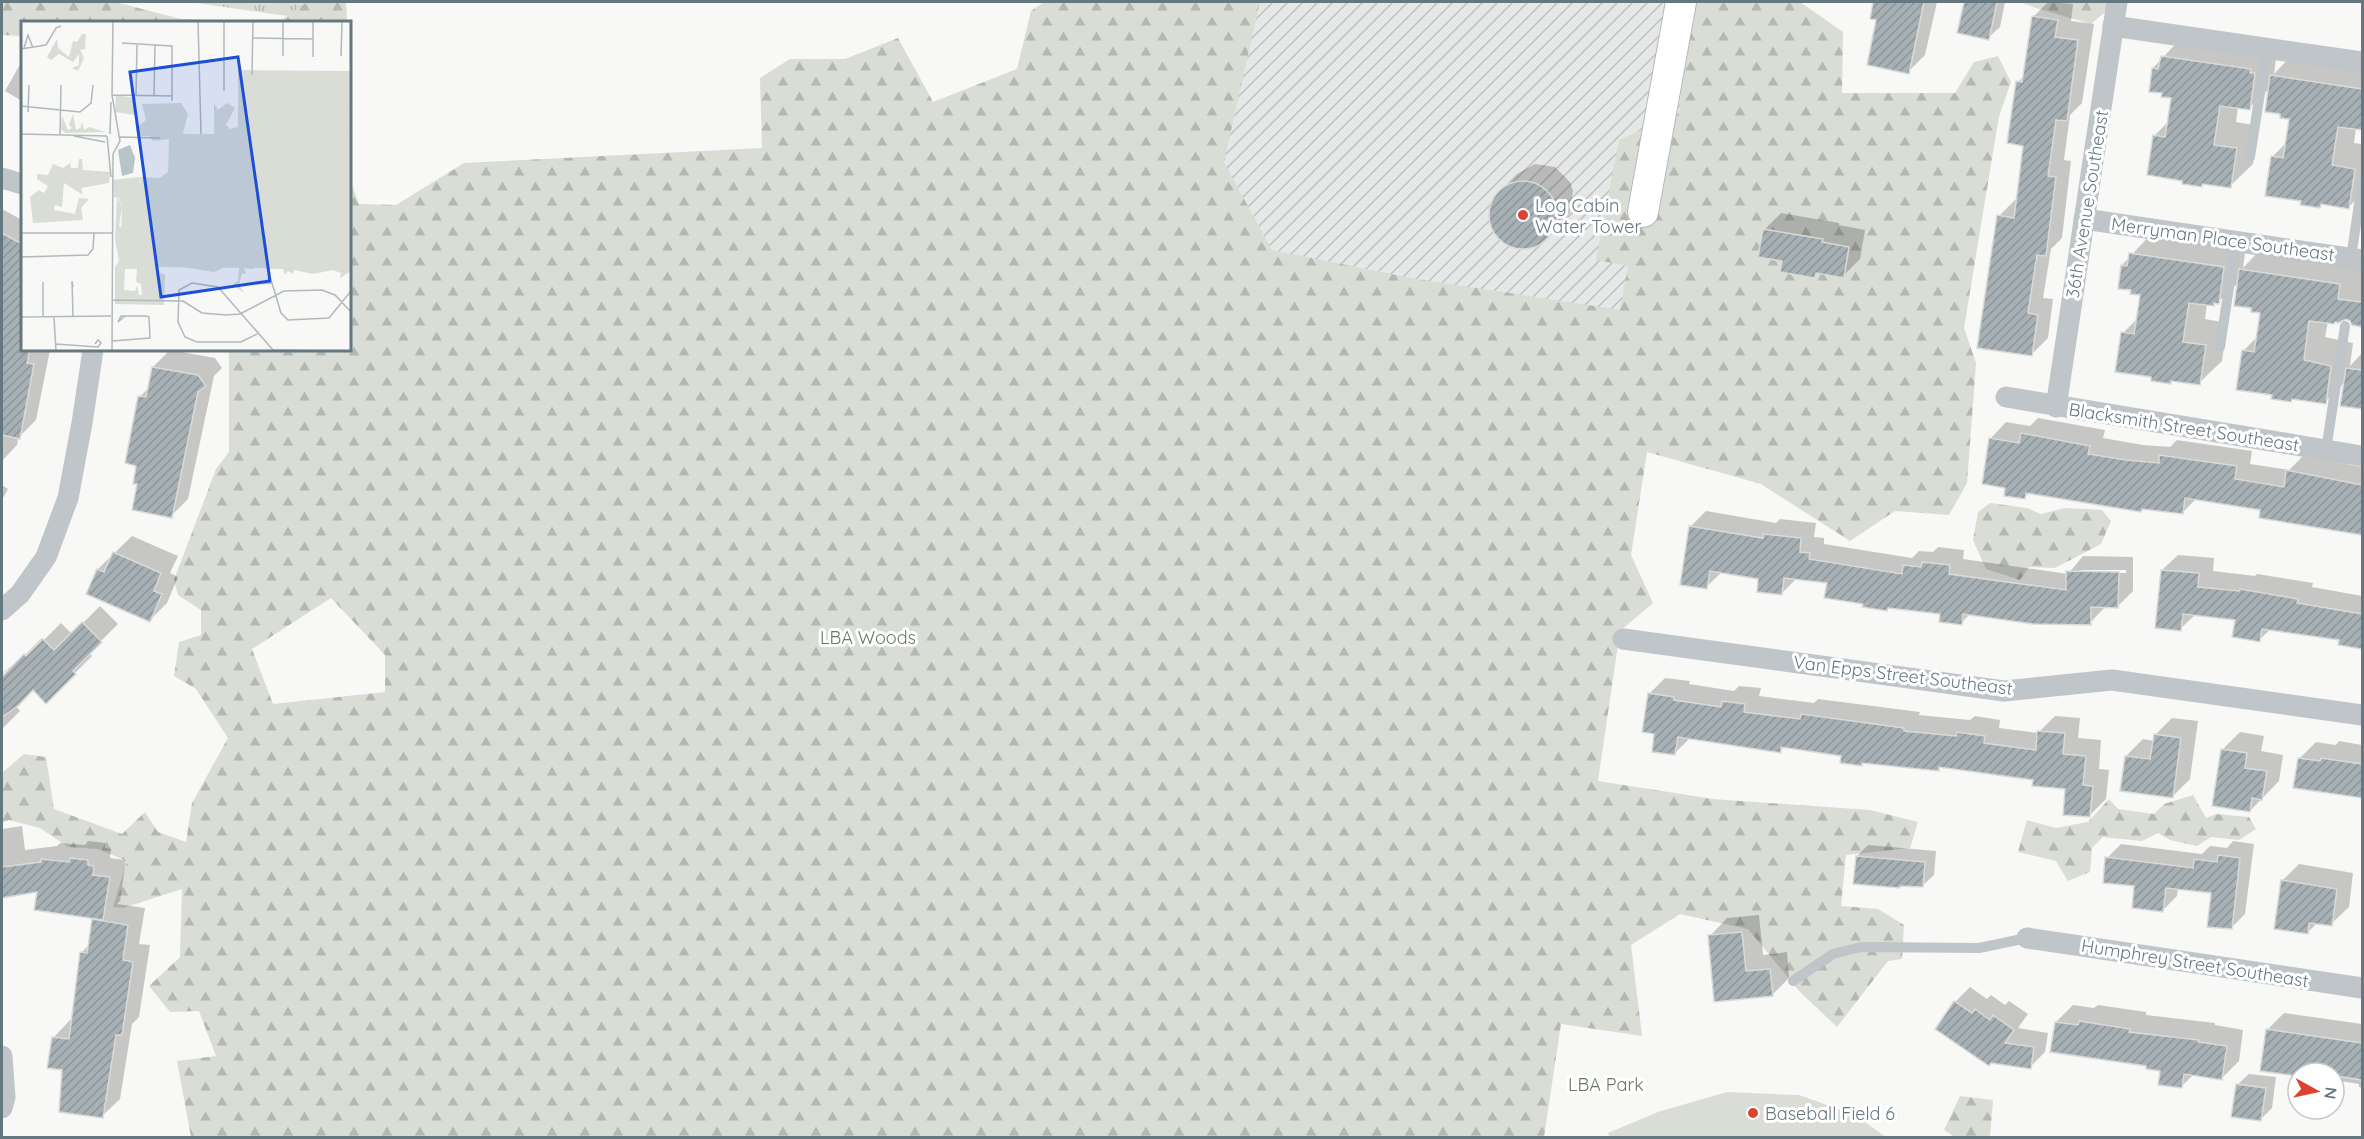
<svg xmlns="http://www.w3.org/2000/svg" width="2364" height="1139" viewBox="0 0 2364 1139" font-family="Quicksand,sans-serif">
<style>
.industrial{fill:url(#industrial-furrows)}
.grass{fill:url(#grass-tufts)}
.forest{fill:url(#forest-firs);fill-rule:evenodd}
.pitch{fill:#d9ddd5}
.shadow{fill:#0003;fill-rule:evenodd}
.building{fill:url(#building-hatch);stroke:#dadad8;stroke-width:1.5}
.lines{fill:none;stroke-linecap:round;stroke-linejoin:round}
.secondary-casing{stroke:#b2b9bc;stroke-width:32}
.lane{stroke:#bfc5c8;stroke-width:10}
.street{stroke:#bfc5c8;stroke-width:21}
.secondary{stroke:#fff;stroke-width:30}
.poi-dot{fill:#dc4232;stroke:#fff;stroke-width:2}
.labels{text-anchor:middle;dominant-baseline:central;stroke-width:6;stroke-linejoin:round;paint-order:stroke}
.street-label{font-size:18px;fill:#657880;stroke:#fff}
.poi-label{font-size:18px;fill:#657880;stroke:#fff;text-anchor:start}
.park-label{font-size:18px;fill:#6a7863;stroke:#fff}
.inset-road{fill:none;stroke:#b0b9bc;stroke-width:1.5}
.view{fill:#1d4ed8;fill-opacity:0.15;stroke:#1d4ed8;stroke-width:3}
.inset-edge{fill:none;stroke:#657880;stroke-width:3}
</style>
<defs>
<pattern id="industrial-furrows" width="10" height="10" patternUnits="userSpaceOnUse" patternTransform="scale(1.5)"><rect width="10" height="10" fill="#e6e8e7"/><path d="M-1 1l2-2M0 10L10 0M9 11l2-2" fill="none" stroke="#bec1c0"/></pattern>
<pattern id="grass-tufts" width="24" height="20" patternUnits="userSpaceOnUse" patternTransform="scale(1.5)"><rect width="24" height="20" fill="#d9ddd5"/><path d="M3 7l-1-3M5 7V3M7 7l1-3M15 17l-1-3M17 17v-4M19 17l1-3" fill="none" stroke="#b4b8b2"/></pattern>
<pattern id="forest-firs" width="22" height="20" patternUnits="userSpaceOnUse" patternTransform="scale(1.5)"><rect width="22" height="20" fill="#d9ddd5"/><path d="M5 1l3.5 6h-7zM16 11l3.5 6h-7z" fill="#b4b8b2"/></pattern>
<pattern id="building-hatch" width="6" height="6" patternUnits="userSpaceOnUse" patternTransform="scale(1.5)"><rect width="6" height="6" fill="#a7b1b5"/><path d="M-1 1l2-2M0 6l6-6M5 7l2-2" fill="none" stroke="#8c9598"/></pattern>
</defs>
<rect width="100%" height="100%" fill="#f8f8f6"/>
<polygon class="industrial" points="1236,2 1709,2 1662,328 1201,262"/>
<polygon class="grass" points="190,2 307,2 288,16"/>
<g class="forest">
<polygon points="2,2 115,2 181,19 236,22 22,22 22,36 2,35"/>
<polygon points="307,2 346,2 347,22 279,22"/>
<path d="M1044,2H1260L1224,162L1272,250L1411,278L1620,310L1628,266L1596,260L1619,140L1679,113L1690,2H1800L1843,32L1842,93H1955L1974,62L1998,56L2011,82L1999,116L1964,328L1976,363L1967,483L1949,515L1895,511L1850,541L1761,484L1647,452L1631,555L1653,603L1620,631L1598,781L1713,799L1870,810L1918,822L1910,848L1846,855L1841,906L1878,909L1904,925L1902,959L1888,961L1837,1027L1800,992L1748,929L1680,914L1631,945L1642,1036L1561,1024L1544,1137H191L177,1061L216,1056L199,1011L170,1012L149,986L180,957L182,889L123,908L113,907L127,861L98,849L68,847L40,828L9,820L2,823V773L24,754L46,757L54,809L122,834L145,812L158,832L186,842L192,803L228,738L196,689L174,676L179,642L201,635V610L178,595L174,580L216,469L229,452V350H350V180L359,204L396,205L464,163L762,148L760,78L790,59H845L898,38L933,102L1017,69L1031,11ZM331,598L385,655V692L273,704L252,649Z"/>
<polygon points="2021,2 2117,2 2091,24 2036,8"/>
<polygon points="1990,503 2027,508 2041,514 2065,508 2102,510 2111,521 2101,544 2055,568 2029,567 2020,580 1986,569 1973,540 1978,512"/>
<polygon points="2193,795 2206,818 2216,814 2249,817 2256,829 2239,840 2211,837 2197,846 2170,840 2158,833 2142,841 2103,837 2092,848 2090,872 2068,881 2056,861 2018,852 2027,820 2056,828 2088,822 2109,799 2118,809 2154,814 2164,804"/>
<polygon points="1960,1096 1993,1100 1990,1137 1955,1137 1944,1130"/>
</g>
<polygon class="pitch" points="1727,1092 1799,1095 1855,1115 1886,1137 1610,1138 1608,1133 1658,1112"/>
<g class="shadow">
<polygon points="1875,2 1937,2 1925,55 1908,72 1878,19 1871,17"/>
<polygon points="1965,2 2005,2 2000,27 1988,38 1959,32"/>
<polygon points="2048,2 2073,4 2071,21 2094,24 2082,103 2070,115 2064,160 2071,161 2062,238 2051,249 2043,298 2053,299 2048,338 2032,354 1999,216 2015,200 2018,200 2024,145 2018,82 2025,75 2033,17"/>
<polygon points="2185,34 2277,51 2274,74 2294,53 2362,64 2362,129 2356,128 2354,143 2362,144 2362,193 2349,207 2323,203 2320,207 2302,200 2272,157 2287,142 2291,118 2270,88 2249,108 2238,107 2236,122 2259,126 2253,164 2230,186 2205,182 2201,186 2154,136 2169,121 2173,97 2153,68"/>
<polygon points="22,61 22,101 5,91"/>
<polygon points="1535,164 1555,167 1570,182 1573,191 1570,212 1565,220 1538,244 1518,248 1500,239 1490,221 1490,210 1499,192 1517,174"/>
<polygon points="2,209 22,220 22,285 5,276 10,258 2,266"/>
<polygon points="1781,213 1839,223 1839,225 1865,230 1860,259 1843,276 1819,272 1815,276 1784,260 1764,230"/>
<polygon points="2154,231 2246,245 2243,268 2263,247 2362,262 2362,325 2353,324 2345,317 2328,322 2325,337 2353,343 2350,366 2362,353 2362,408 2342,405 2346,381 2325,402 2294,397 2291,401 2274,394 2243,351 2258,336 2262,312 2239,282 2218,302 2213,305 2207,304 2205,319 2227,323 2222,361 2199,383 2174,379 2170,383 2153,376 2123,333 2138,318 2141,294 2132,289 2122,265"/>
<polygon points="14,296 22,297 22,350 50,350 36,420 18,438 17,445 2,461 2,308"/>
<polygon points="170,350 215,358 222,368 214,376 188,499 171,516 139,483 138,464 140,397 150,386 153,367"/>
<polygon points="2038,418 2105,430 2103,438 2143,445 2170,447 2177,440 2252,451 2250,464 2289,470 2304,455 2341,460 2341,463 2362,467 2362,533 2261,517 2262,508 2197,498 2182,513 2143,508 2141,510 2030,492 2025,497 2007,487 1990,439 2006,422 2030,426"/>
<polygon points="2,485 8,489 2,500"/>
<path d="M1706,511L1776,523L1780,519L1816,523L1814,537L1824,538V544L1912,558L1919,551L1933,552L1938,547L1964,550L1963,559L2068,574L2083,556L2133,557V591L2118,606H2106L2090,623L1971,613L1961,623L1942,612L1890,607L1887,609L1864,602L1828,582L1797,578L1782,593L1760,578L1722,572L1706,587L1690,527ZM2081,570H2126V573H2081Z"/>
<polygon points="132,536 178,556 170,573 178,577 167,603 150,620 88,593 98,569"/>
<polygon points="2178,555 2214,558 2213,571 2255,576 2257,574 2313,583 2312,587 2362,596 2362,647 2340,644 2341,639 2271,629 2259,640 2237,618 2196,614 2180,629 2162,570"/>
<polygon points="100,606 118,624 89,653 92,656 46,702 33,689 16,706 20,711 2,729 2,678 10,672 8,669 2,674 2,673 21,659 42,638 44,640 61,623 72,634"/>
<polygon points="1665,678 1690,681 1689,684 1734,691 1739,686 1761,688 1759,696 1814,703 1818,699 1920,712 1919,715 1970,720 1975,716 2000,720 1999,728 2038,733 2055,716 2080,718 2078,738 2101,740 2099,769 2109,770 2106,799 2090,815 2066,787 2035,778 1942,766 1938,770 1864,762 1861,765 1842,755 1785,746 1780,751 1690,738 1674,754 1656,733 1649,694"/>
<polygon points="2172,718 2198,721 2190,779 2173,796 2126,756 2143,739 2154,741 2155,735"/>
<polygon points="2240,732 2264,736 2261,751 2283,755 2279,781 2250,811 2222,750"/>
<polygon points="2339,741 2362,745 2362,796 2295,787 2299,759 2316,742 2336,745"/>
<polygon points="22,826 25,850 57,846 60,843 85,845 88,841 105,843 105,848 111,849 110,858 126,860 120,901 117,904 145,908 139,944 150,945 139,1017 132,1024 120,1099 102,1116 64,1069 53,1038 70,1020 73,1021 82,952 90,944 93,920 96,918 38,890 2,896 2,829"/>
<polygon points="2233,841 2254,844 2245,914 2231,928 2212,891 2178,888 2177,896 2163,910 2107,858 2121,844 2202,854 2210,846 2227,848"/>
<polygon points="1868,845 1936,851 1934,875 1922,886 1857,856"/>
<polygon points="2299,864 2353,873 2349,907 2331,924 2318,922 2308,932 2282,881"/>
<polygon points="1759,915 1763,955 1787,952 1789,978 1772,995 1716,1001 1710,936 1727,918"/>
<polygon points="1970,987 1987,999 1991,995 2005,1005 2009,1001 2028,1014 2018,1028 2048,1033 2045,1052 2030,1067 1991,1062 1955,1002"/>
<polygon points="2073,1005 2094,1008 2098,1005 2146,1012 2146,1015 2215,1023 2215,1025 2243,1030 2239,1061 2222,1078 2194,1074 2181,1087 2161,1070 2056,1022"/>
<polygon points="2284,1013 2362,1024 2362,1088 2359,1087 2359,1084 2334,1080 2334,1073 2298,1073 2298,1075 2267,1030"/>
<polygon points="2249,1074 2276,1077 2272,1108 2260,1120 2237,1085"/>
</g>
<g class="building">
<polygon points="1873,2 1924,2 1909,74 1867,65 1876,20 1870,19"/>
<polygon points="1964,2 1997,2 1989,40 1957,33"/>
<polygon points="2032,16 2058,20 2055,37 2078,40 2067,121 2056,120 2048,176 2056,177 2046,256 2037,255 2028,313 2038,315 2032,356 1977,348 1997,215 2014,218 2023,146 2007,143 2016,81 2022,82"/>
<polygon points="2161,56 2251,69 2250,73 2255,73 2250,110 2220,106 2214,145 2237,148 2231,188 2202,184 2202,187 2182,184 2182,181 2147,175 2153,135 2165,137 2171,98 2161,97 2162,93 2149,92 2152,68 2158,69"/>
<polygon points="2270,75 2362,89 2362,130 2338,127 2332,165 2355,169 2349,209 2321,204 2320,208 2300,205 2301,201 2265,196 2271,156 2283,158 2289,119 2280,118 2280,114 2265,112"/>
<circle cx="1523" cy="215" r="34"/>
<polygon points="1763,229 1823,239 1822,242 1849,247 1844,278 1816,273 1815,278 1780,272 1782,261 1758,257"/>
<polygon points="2,233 22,244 22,350 30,350 27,363 34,364 20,439 2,435"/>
<polygon points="2129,253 2224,267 2219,304 2214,303 2214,306 2189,303 2183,342 2206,345 2200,385 2171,381 2171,384 2151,381 2151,377 2115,372 2121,332 2134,334 2140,295 2130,294 2131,290 2118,289 2121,265 2127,266"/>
<polygon points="2239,269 2340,284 2338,299 2362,302 2362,327 2352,325 2350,321 2346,319 2338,323 2335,322 2334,324 2309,321 2304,360 2331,366 2326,404 2292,399 2291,402 2271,399 2272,395 2236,390 2242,350 2254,352 2260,313 2251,312 2251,308 2234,306"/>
<polygon points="152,367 198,375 206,386 198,392 172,518 132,510 137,484 133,484 136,466 125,463 138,396 146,397"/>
<polygon points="2346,368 2362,370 2362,409 2340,406"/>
<polygon points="2021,433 2090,446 2088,454 2126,460 2159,463 2159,455 2237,466 2235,479 2284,487 2286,470 2362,485 2362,535 2259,518 2260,510 2185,498 2183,514 2142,509 2141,512 2026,493 2025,499 2004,496 2005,488 1982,484 1989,438 2019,443"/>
<polygon points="1689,526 1763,538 1763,534 1801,538 1800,552 1810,553 1809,559 1902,574 1903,565 1921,567 1922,562 1950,565 1949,574 2066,590 2066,571 2119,572 2118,608 2091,607 2091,625 2033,624 1963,614 1962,625 1939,622 1940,614 1888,608 1887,611 1862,607 1863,604 1824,598 1827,583 1784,578 1782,595 1757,592 1758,579 1710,571 1707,589 1680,585"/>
<polygon points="113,552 161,573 154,591 162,594 150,622 86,594 97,569 104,572"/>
<polygon points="2161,570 2199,573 2198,587 2239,591 2240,589 2298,599 2297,603 2362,614 2362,649 2338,645 2339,640 2262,629 2260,642 2232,637 2235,620 2183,614 2181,631 2155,628"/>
<polygon points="82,622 102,642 73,671 76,674 46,704 33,690 19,705 2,717 2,677 24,654 26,656 43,639 54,650"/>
<polygon points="1648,693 1674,697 1674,700 1721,707 1722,701 1745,704 1744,712 1800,719 1801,714 1904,728 1904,731 1956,736 1957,732 1985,736 1984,743 2036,750 2037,731 2065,733 2063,754 2086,756 2083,785 2093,786 2090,817 2063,815 2065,789 2032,786 2033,780 1939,767 1939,771 1862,763 1862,766 1840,763 1841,756 1781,747 1781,753 1678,737 1675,755 1652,752 1654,734 1642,732"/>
<polygon points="2154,734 2181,738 2173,798 2120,791 2125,756 2150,759"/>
<polygon points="2221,749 2247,753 2245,768 2267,771 2262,800 2252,798 2250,812 2212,806"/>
<polygon points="2298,758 2320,761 2321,758 2362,764 2362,798 2293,788"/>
<polygon points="2218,855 2240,858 2232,929 2207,927 2211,893 2166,888 2163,912 2132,908 2134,886 2103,883 2105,857 2193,868 2194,859 2217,862"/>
<polygon points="1856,856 1925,862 1923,887 1900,886 1900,888 1853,884"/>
<polygon points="70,858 88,860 88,865 94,866 93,875 110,877 103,920 34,910 37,892 2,898 2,867 41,862 41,859 69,862"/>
<polygon points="2281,880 2337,889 2332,926 2309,923 2308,934 2274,929"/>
<polygon points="92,919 128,925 123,960 133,962 122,1035 116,1035 103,1118 59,1112 62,1070 47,1068 52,1037 69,1039 80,952 87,953"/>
<polygon points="1742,932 1746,971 1770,969 1773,996 1714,1002 1708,935"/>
<polygon points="1954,1001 1972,1013 1975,1009 1990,1020 1993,1015 2014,1030 2005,1043 2034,1047 2031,1069 1991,1063 1989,1066 1935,1029"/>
<polygon points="2079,1021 2130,1029 2129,1032 2199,1040 2198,1042 2227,1046 2222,1080 2184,1074 2182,1088 2158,1085 2160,1071 2146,1069 2146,1066 2050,1052 2055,1022 2078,1025"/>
<polygon points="2266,1029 2362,1043 2362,1080 2337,1076 2337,1073 2298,1073 2298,1076 2260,1071"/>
<polygon points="2236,1084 2266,1088 2261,1121 2231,1117"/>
</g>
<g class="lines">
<defs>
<polyline id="secondary" points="1643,212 1681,2"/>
</defs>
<use href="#secondary" class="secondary-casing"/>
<g class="lane">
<polyline points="2250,157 2267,48"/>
<polyline points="2351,258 2362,184"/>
<polyline points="2220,347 2236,241"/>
<polyline points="2326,450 2345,326"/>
<polyline points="1793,981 1833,954 1861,947 1979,948 2027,938"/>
</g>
<g class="street">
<polyline points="2113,26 2362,62"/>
<polyline points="2,178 22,184"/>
<polyline points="2084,219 2362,260"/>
<polyline points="2006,397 2362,456"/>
<polyline points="2056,407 2117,2"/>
<polyline points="2,610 20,594 46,557 68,498 82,423 93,350"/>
<polyline points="1623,639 2004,691 2112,680 2362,715"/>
<polyline points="2027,938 2362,988"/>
<polyline points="2,1056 5,1097 2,1108"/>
</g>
<use href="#secondary" class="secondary"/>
</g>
<g class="poi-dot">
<circle cx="1523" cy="215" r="6"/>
<circle cx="1753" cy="1113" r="6"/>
</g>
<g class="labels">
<g class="street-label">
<text transform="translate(2087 204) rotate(-81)">36th Avenue Southeast</text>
<text transform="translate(2223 239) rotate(8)">Merryman Place Southeast</text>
<text transform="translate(2184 427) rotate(9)">Blacksmith Street Southeast</text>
<text transform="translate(1903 675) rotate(7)">Van Epps Street Southeast</text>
<text transform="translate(2195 963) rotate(9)">Humphrey Street Southeast</text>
</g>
<g class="poi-label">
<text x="1535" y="205">Log Cabin<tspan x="1535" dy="21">Water Tower</tspan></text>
<text x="1765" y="1113">Baseball Field 6</text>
</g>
<g class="park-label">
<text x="868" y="637">LBA Woods</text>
<text x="1606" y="1084">LBA Park</text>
</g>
</g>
<g transform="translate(21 21)">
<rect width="330" height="330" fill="#f8f8f6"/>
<path d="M217,49L330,50V248L136,246L138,274H121L120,263L115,261L116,248H104L103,269L114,270L116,265L118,274H94V246L98,240L94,218L100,216L101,186L98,177L93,176L92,159L118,156L119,162L149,158L217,113Z" fill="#d9ddd5"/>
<path d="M61,13H65L64,28L59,29L63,37L57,50L51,47L58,44V33L52,41L38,33L30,39L26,36L36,18L37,27L48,36L52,20L56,21ZM240,57H246L248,63L265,70L258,74L244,64L242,67L249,75L248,84H242L231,73L218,75L239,64ZM95,74L115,77L113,94L94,91ZM160,82L167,93L162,113H193V82L197,89L206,82L214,87L205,104L209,108L217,106V114H233L236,102L253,105L267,114H330V250L319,257L320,252L312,249L292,253L273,249L272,253L267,250L264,254L262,248H249L250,243L239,245L238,241L232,248L223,247L225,253L221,252L218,264L224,273L212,263L217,260L218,247L208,244L193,251L150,244L155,235L144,202L135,200L132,190L138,185L123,173L118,156L139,157L147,151L148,118L132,120L129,115H117L115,107L125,99L121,83ZM52,93L55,109L60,106L61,100L63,109L68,106L85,111L44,112L40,108L41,95L47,109L51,107L48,104ZM58,138H61L62,149L89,151L88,162L60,167L62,174L43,162L41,186L34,184L33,189L54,193L58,177L68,178L60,187L62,199L12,202L9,176L18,169L23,172L27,165L16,158V153L27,154L32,143L42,147L49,142L50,147H57ZM96,175L101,186L98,205L103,209L100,216L94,218ZM139,252L144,254L143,284L94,283V274H138Z" fill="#d9ddd5"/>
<path d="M315,59L314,83H293L292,70L299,60ZM321,59H330V82L320,81ZM278,72L286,92L272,111L254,92ZM231,73L248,93L227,108L221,90ZM293 98a12 12 0 1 1 24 0a12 12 0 1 1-24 0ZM330,86V109L321,107V88Z" fill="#d9ddd5"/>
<path d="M109,124L114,137L112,152L101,155L97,129Z" fill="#b7c5c8"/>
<path class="inset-road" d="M177,0L180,113M232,17L292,18M101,22L151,25V80M3,27L7,14L12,27M0,28L25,24L35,7L40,5M262,35V0M320,35L321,0M292,36V1M231,54L232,0M203,70V0M91,74L152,75M115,74L116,24M133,75L134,24M0,85L59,91L70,82L72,64M7,91L8,64M0,113L86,115M39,113L40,64M89,113L90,81M53,115L84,121M86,115L90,156M99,116L139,117M0,212H91M0,236L67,234L72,228L73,212M234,263L251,262L260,292L267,299L308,297L330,270M52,266L51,260L52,296M22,267V261V296M91,279L162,280L181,292L205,294L219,293L263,270L301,269L314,274L330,291M0,296L90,295M33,296L35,330M236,313L220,321H176L164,316L157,301L158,269L171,262L197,266L252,329L306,330M91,320L129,317L128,296L125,295H100L97,301L104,295M35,323L77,326L80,322L77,319L74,323M91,330L92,133L99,120L91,74L92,0"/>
<path class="view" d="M217,36L249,260L140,276L109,51Z"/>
<rect width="330" height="330" class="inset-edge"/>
</g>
<rect width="2364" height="1139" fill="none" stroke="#657880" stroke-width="6"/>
<g transform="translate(2316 1091) rotate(98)"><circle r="28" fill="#ffffff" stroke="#c1c9cc" stroke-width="1.5"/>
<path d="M0-4.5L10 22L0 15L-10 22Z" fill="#dc4232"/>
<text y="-9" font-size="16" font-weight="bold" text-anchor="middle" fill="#657880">N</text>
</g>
</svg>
